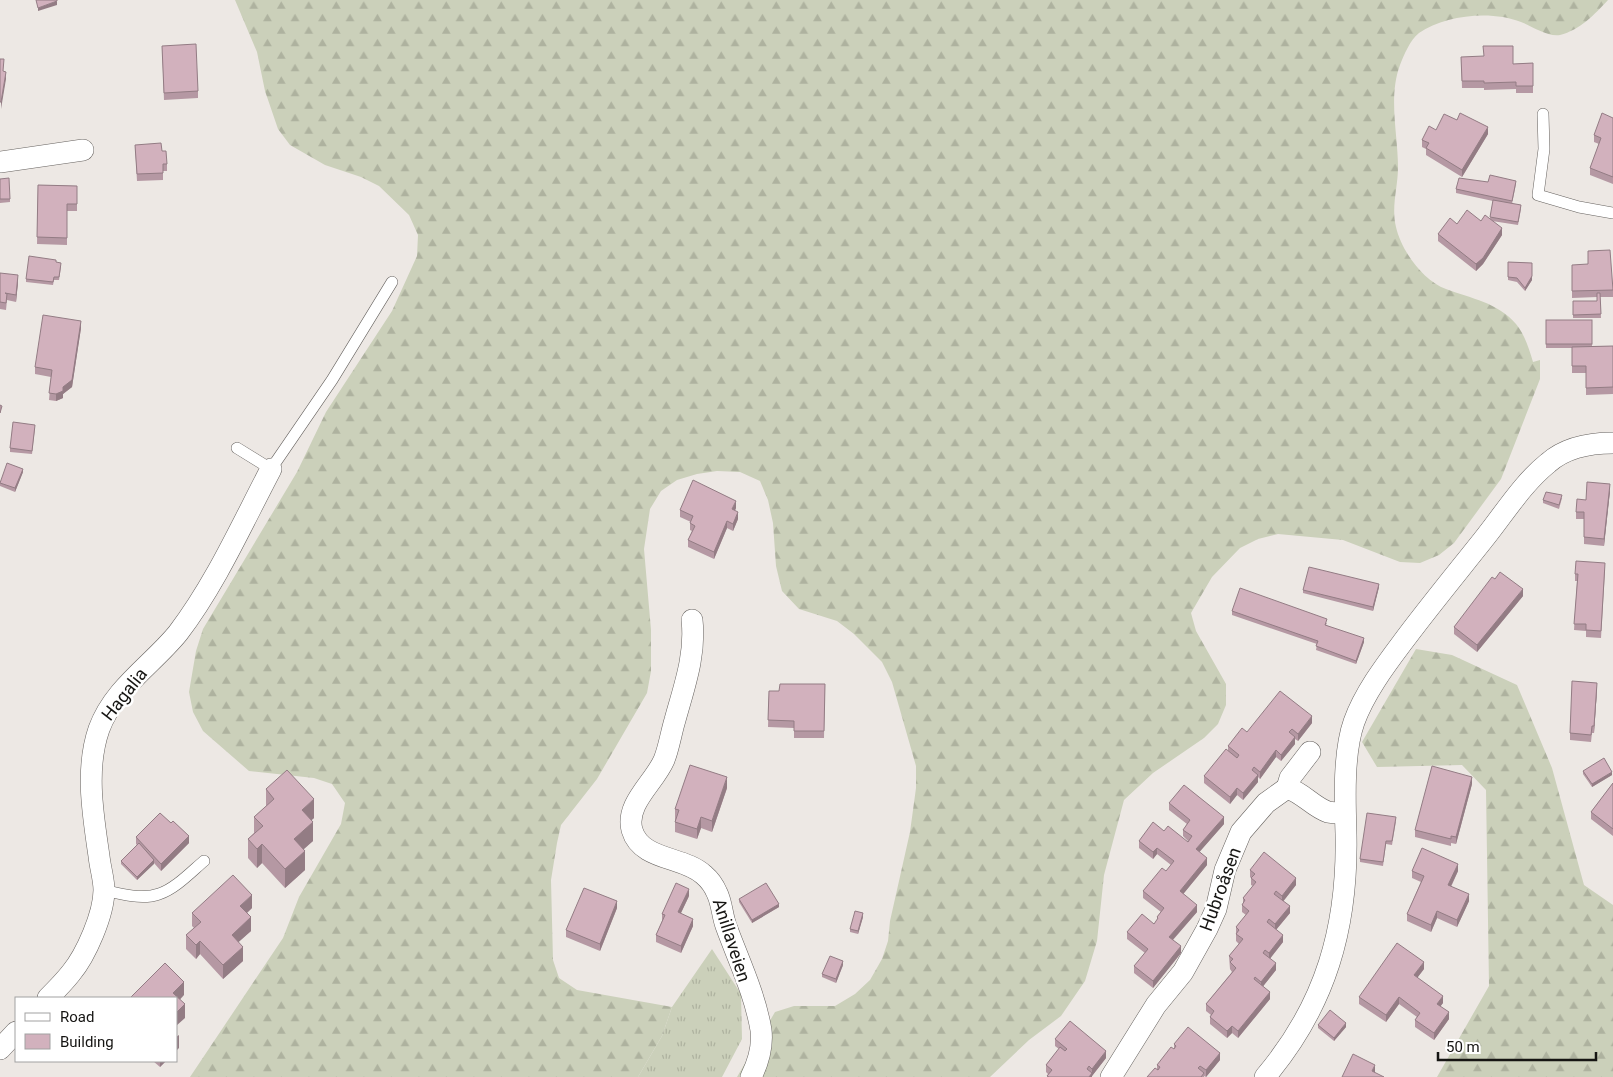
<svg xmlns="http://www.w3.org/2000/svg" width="1613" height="1077" viewBox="0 0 1613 1077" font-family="Roboto,sans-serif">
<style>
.grass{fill:url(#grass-tufts)}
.forest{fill:url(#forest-firs)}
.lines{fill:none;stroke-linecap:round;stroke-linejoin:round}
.service-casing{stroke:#66625f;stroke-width:12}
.minor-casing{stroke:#66625f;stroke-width:22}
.service{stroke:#fff;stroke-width:11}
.minor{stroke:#fff;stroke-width:21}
.wall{fill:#b598a3}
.shaded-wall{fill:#937c84}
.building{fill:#d2b1bd;stroke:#937c84}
.labels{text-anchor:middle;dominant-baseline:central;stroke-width:5;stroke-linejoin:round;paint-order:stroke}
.street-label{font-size:18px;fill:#161513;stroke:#fff}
</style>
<defs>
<pattern id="grass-tufts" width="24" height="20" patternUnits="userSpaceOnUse" patternTransform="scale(1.25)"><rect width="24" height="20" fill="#cbd0ba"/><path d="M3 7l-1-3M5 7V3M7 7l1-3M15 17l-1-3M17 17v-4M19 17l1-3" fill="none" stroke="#aeb29f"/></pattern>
<pattern id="forest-firs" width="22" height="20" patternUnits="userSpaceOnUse" patternTransform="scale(1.25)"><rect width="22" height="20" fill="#cbd0ba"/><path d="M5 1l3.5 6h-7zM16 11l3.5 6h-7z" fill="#aeb29f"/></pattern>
</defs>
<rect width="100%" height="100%" fill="#ede8e4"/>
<polygon class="grass" points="712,949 741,994 742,1039 722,1077 638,1077 662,1036 672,1007"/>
<g class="forest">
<path d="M235,0H1608C1595,14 1580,30 1560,35C1547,37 1532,26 1521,22C1491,10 1445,15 1419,33C1410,40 1404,55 1400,65C1388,97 1398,134 1398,167C1398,188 1391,206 1396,227C1401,250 1423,281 1446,289C1472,299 1497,302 1516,324C1525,335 1529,349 1533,362L1540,360V379L1501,479L1454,543L1439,555L1420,563L1400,562L1343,540L1278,534L1258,539L1240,548L1212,577L1191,613L1196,631L1226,684V705L1218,724L1204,738L1153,773L1124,800L1104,875L1097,941L1085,981L1061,1016L1029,1040L990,1077H737L775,1012L794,1006H835L855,994L870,980L882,959L888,941L890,921L910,832L916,788V766L892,682L882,662L854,634L837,621L799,609L782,591L776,566L773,523L768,500L760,481L740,472L717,471L697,474L677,480L661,491L650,509L644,549L651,630V671L647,693L597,779L561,825L557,843L551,880L553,960L559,978L577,990L672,1007L662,1036L638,1077H190L283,938L299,897L341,824L345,803L332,784L314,778L249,771L203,731L193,712L189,692L196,651L203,629L297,472L326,412L392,311L417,256L418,235L409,215L379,186L361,177L325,165L290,145L278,129L265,91L257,52Z"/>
<polygon points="1416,649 1452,655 1517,685 1552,768 1584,885 1613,905 1613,1077 1437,1077 1489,986 1486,790 1462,765 1377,767 1362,742"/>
</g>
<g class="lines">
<defs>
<g id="service">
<polyline points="1543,114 1544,149 1538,195 1579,207 1613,213"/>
<polyline points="237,448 271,469 332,380 392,282"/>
<path d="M104,890C120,894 142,900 159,894C175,889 191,872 204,861"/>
</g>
<g id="minor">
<polyline points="0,162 83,150"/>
<path d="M692,620C696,655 684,687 675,720C671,733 669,748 664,760C654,783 625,804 632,830C641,861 684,856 704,875C710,880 714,886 717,893C722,903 722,915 726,926C738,959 755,994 761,1030C763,1047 759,1061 751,1077"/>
<polyline points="1287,788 1290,778 1310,752"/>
<path d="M48,998C56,990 64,982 71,973C86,955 104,914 104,890C104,879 100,867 99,856C93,815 85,769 99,729C114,688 152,665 178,633C216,583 242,524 271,469"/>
<polyline points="0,1049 16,1032"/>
<path d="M1111,1077L1156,1005L1183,972L1207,929L1216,909L1225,870L1241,832L1266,803L1287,788C1302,792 1313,807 1328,812C1332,813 1339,813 1344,813"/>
<path d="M1265,1077C1326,1005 1348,927 1346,834C1345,802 1343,753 1354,722C1364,694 1384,667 1402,643C1428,608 1456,574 1483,540C1504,514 1522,484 1548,463C1566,447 1590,443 1613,443"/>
</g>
</defs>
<use href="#service" class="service-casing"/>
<use href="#minor" class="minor-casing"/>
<use href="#service" class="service"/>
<use href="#minor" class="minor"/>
</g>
<g class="wall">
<polygon points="162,46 198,91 198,98 164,100"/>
<polygon points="1461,57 1513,64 1533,63 1533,93 1516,93 1516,89 1484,90 1484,88 1462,88"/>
<polygon points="1613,118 1613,184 1590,175 1590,168 1599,144 1594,142 1594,135"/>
<polygon points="1457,120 1488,134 1462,177 1426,155 1426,149 1422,147 1422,140 1436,130"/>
<polygon points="135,145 162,151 167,164 167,171 163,171 163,180 137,181"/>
<polygon points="0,179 10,199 10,202 0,203"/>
<polygon points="1488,182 1516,184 1512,204 1521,209 1518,225 1492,221 1502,235 1483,264 1476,271 1438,241 1438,234 1457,224 1481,221 1490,219 1493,201 1456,193 1456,189"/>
<polygon points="38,185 77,186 77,211 67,211 67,245 37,244"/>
<polygon points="56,262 61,267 59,280 54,280 53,285 26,282 26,279"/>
<polygon points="1508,262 1532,263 1532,280 1525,291 1517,282 1508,280"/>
<polygon points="1572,265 1613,290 1613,297 1600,297 1601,318 1573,318 1573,301 1597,301 1597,297 1572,298"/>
<polygon points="0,273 18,282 16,302 7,300 6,310 0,309"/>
<polygon points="1546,320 1592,320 1592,346 1613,346 1613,394 1586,395 1586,373 1572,373 1572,348 1546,348"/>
<polygon points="81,328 72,387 63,394 63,398 56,401 49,400 51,377 35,374 35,367"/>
<polygon points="35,428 32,454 10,452 10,448"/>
<polygon points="23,472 15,492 0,486 0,482"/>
<polygon points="1610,491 1604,546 1584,544 1584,519 1576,519 1576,512 1586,500"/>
<polygon points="1562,498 1559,509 1543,503 1543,500"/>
<polygon points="736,508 735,511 738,519 733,531 727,528 714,559 688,547 688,540 692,531 690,530 690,523 691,522 680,517 680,510"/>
<polygon points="1605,570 1601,638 1586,637 1586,631 1574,630 1577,581 1575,581 1575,574"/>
<polygon points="1495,579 1523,596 1477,652 1454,634 1454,627"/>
<polygon points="1379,587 1373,611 1303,593 1303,590"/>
<polygon points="1232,611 1327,623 1326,625 1364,642 1356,664 1316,650 1317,644 1232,615"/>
<polygon points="825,684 824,738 794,738 794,728 768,727 769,691 779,691"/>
<polygon points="1597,690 1594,733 1592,733 1591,742 1570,740 1570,733"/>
<polygon points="1312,723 1298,741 1295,739 1295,744 1281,761 1276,757 1260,779 1258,777 1258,782 1243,800 1237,795 1230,804 1204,783 1204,776 1228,751 1228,746 1247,732"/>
<polygon points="1583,771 1612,775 1592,787 1583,774"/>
<polygon points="1613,783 1613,836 1591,819 1591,812"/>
<polygon points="1472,784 1456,844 1451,843 1451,846 1415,837 1415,830"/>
<polygon points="727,788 712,832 701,828 697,839 675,832 675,809"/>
<polygon points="266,789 314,818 311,820 313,841 303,849 305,870 285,888 262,863 257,868 248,858 248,839 254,833 254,817 266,806"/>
<polygon points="1169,803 1224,824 1199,852 1207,865 1183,894 1197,912 1173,940 1181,953 1153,988 1134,973 1134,966 1145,953 1127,939 1127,932 1154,924 1157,920 1157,917 1161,912 1143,898 1143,891 1166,871 1171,865 1157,854 1153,859 1139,848 1139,841 1164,831 1188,842 1188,841 1183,836 1183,830 1187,824 1169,810"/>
<polygon points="1396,821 1392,845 1386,844 1383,866 1360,862 1360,859"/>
<polygon points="136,837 189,843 161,871 154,863 137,880 121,864 121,861 137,845 136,844"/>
<polygon points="1250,870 1296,885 1283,901 1290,913 1276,930 1283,942 1270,958 1276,970 1263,986 1270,999 1238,1038 1232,1033 1227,1038 1210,1024 1210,1017 1211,1015 1206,1011 1206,1004 1232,972 1230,969 1229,956 1239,944 1236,941 1236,927 1246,915 1242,912 1242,905 1243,903 1243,898 1253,886 1251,885 1251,878 1250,877"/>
<polygon points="1412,871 1458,871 1451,887 1469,901 1457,927 1437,918 1431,932 1407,921 1407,914 1421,882 1412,878"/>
<polygon points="689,896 681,913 693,926 681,953 656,942 656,935 662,921 662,914"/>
<polygon points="739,899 779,907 752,923 739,902"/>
<polygon points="252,908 247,913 251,931 238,942 243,961 223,979 200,954 196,959 186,949 186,935 194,928 192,926 192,913"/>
<polygon points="617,908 600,951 566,937 566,930"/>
<polygon points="863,917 858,934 850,932 850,929"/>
<polygon points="843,965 836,983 822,977 822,974"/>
<polygon points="1424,969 1417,978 1443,1003 1440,1006 1449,1019 1434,1040 1415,1027 1415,1020 1417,1017 1399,1004 1386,1022 1359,1004 1359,997"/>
<polygon points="1318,1025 1346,1027 1334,1041 1318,1028"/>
<polygon points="1055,1039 1106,1058 1092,1076 1092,1077 1047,1077 1048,1074 1046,1072 1046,1065 1059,1049 1055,1046"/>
<polygon points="1174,1044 1220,1060 1206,1077 1204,1076 1204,1077 1147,1077 1157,1069 1157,1065 1174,1049"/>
<polygon points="153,1061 166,1061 160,1067"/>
</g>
<g class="shaded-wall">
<polygon points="57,1 57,5 38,11 38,8"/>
<polygon points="6,72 6,79 1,109 1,102"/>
<polygon points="1488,127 1488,134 1462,177 1462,170"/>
<polygon points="1502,228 1502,235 1483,264 1476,271 1476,264"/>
<polygon points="18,275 18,282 16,302 16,295"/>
<polygon points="1532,276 1532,280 1525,291 1525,288"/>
<polygon points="81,321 81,328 72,387 63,394 63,398 56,401 56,394 63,387"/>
<polygon points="23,469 23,472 15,492 15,488"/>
<polygon points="1610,484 1610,491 1604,546 1604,539"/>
<polygon points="736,501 736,508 732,516 732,509"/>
<polygon points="738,512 738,519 733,531 733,524"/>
<polygon points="727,521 727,528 714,559 714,552"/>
<polygon points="1379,584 1379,587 1373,611 1373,607"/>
<polygon points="1523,589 1523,596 1477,652 1477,645"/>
<polygon points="1364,638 1364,642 1356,664 1356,661"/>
<polygon points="1597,683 1597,690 1594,733 1594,726"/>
<polygon points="1312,716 1312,723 1298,741 1298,734"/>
<polygon points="1295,737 1295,744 1281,761 1281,755"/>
<polygon points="1276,750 1276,757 1260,779 1260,772"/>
<polygon points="1612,772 1612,775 1592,787 1592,784"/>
<polygon points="1258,775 1258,782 1243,800 1243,793"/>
<polygon points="727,777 727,788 712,832 712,821"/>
<polygon points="1472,777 1472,784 1456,844 1456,837"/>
<polygon points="1237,788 1237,795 1230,804 1230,797"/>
<polygon points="314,799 314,818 302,829 302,810"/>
<polygon points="701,817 701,828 697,839 697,829"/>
<polygon points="1224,817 1224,824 1196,856 1196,849"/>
<polygon points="313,822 313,841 294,858 294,839"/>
<polygon points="189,836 189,843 161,871 161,864"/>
<polygon points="262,844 262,863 257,868 257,849"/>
<polygon points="1157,848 1157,854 1153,859 1153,852"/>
<polygon points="305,851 305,870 285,888 285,869"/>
<polygon points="1207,858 1207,865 1180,898 1180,891"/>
<polygon points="154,860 154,864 137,880 137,877"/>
<polygon points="1458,864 1458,871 1448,892 1448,885"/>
<polygon points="1296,878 1296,885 1282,903 1282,896"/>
<polygon points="689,889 689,896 678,919 678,912"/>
<polygon points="1469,894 1469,901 1457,927 1457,920"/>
<polygon points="252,895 252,908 240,919 240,906"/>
<polygon points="617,901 617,908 600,951 600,944"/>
<polygon points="779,904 779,907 752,923 752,920"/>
<polygon points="1197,905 1197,912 1169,944 1169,937"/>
<polygon points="1290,906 1290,913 1275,931 1275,924"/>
<polygon points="1437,911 1437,918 1431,932 1431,925"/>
<polygon points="863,913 863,917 858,934 858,931"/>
<polygon points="251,917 251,931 232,948 232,935"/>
<polygon points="693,919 693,926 681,953 681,946"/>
<polygon points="1283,935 1283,942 1269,960 1269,953"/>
<polygon points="200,941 200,954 196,959 196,945"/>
<polygon points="1181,946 1181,953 1153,988 1153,981"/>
<polygon points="243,947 243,961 223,979 223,965"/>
<polygon points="843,961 843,965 836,983 836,979"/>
<polygon points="1424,962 1424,969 1414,982 1414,975"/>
<polygon points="1276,963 1276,970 1261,989 1261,982"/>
<polygon points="184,982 184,995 176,1004 173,993"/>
<polygon points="1270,992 1270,999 1238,1038 1238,1031"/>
<polygon points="1443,996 1443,1003 1437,1011 1437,1004"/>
<polygon points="1399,997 1399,1004 1386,1022 1386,1015"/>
<polygon points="185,1004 185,1018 176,1026 176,1013"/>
<polygon points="1449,1012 1449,1019 1434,1040 1434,1033"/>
<polygon points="1346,1023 1346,1027 1334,1041 1334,1038"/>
<polygon points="1232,1026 1232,1033 1227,1038 1227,1031"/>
<polygon points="179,1035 179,1048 176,1051 176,1037"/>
<polygon points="1106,1051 1106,1058 1092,1076 1092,1077 1089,1077 1092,1073 1092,1069"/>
<polygon points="1220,1053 1220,1060 1206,1077 1206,1070"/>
<polygon points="160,1061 166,1061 160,1067"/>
<polygon points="1375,1065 1375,1072 1373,1077 1372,1071"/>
</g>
<g class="building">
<polygon points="36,0 57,0 57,1 38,8"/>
<polygon points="196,44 198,91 164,93 162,46"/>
<polygon points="1483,46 1513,46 1513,64 1533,63 1533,86 1516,86 1516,82 1484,83 1484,81 1462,81 1461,57 1484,56"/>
<polygon points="0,59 4,59 3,71 6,72 1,102 0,102"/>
<polygon points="1460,113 1488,127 1462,170 1426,148 1429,143 1422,140 1429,126 1436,130 1444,114 1457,120"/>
<polygon points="1602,113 1613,118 1613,177 1590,168 1601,138 1594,135"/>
<polygon points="161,143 162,151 166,151 167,164 163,164 163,173 137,174 135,145"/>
<polygon points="1490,175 1516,181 1512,201 1456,189 1459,178 1488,182"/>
<polygon points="9,178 10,199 0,199 0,179"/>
<polygon points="38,185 77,186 77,204 67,204 67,238 37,237"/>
<polygon points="1493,200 1521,205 1518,222 1490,217"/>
<polygon points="1467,210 1481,221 1485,215 1502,228 1483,258 1476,264 1438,234 1450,218 1457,224"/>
<polygon points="1610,250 1613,290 1572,291 1572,265 1588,264 1588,251"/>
<polygon points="29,256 56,260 56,262 61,263 59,277 54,277 53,282 26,279"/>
<polygon points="1508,262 1532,263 1532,276 1525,288 1517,278 1508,277"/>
<polygon points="0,273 18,275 16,295 5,293 7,294 6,303 0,302"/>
<polygon points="1597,293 1600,293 1601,314 1573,315 1573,301 1597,301"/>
<polygon points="43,315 81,321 72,380 63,387 63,391 56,394 49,393 52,370 35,367"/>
<rect x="1546" y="320" width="46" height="24"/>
<polygon points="1613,346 1613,387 1586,388 1586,366 1572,366 1572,347"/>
<polygon points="0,405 2,406 0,413"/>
<polygon points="13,422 35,425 32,451 10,448"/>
<polygon points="7,463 23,469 15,488 0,483"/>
<polygon points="693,480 736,501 732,509 738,512 733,524 727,521 714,552 688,540 695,526 690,523 693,516 680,510"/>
<polygon points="1587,482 1610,484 1604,539 1584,537 1584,512 1576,512 1577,499 1586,500"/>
<polygon points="1546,492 1562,495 1559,505 1543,500"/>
<polygon points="1576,561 1605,563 1601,631 1586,630 1586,624 1574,624 1578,574 1575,574"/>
<polygon points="1309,567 1379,584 1373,607 1303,590"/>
<polygon points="1500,572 1523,589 1477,645 1454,627 1492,577 1495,579"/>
<polygon points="1240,588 1327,619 1325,625 1364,638 1356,661 1316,646 1318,641 1232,611"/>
<polygon points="1572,681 1597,683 1594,726 1592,726 1591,735 1570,733"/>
<polygon points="780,684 825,684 824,731 794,731 794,721 768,720 769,691 779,691"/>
<polygon points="1280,691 1312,716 1298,734 1292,729 1289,732 1295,737 1281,755 1276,750 1260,772 1254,767 1252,770 1258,775 1243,793 1237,788 1230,797 1204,776 1226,749 1237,758 1239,755 1228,746 1242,728 1247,732"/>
<polygon points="1604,758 1612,772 1592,784 1583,771"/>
<polygon points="690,765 727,777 712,821 701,817 697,829 675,822 679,810 675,809"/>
<polygon points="1432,766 1472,777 1456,837 1451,836 1451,839 1415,830"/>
<polygon points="287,770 314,799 302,810 313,822 294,839 305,851 285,869 262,844 257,849 248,839 263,826 254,817 274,799 266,789"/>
<polygon points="1613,783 1613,829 1591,812"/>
<polygon points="1184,785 1224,817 1196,849 1207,858 1180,891 1197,905 1169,937 1181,946 1153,981 1134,966 1148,949 1127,932 1142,914 1154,924 1158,918 1157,917 1164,908 1143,891 1162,868 1166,871 1174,861 1157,848 1153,852 1139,841 1153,822 1164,831 1168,826 1188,842 1192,836 1183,830 1190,820 1169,803"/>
<polygon points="160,813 171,823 173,821 189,836 161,864 136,837"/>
<polygon points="1367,813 1396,817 1392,841 1386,841 1383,862 1360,859"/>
<polygon points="139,843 154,860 137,877 121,861"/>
<polygon points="1422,848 1458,864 1448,885 1469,894 1457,920 1437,911 1431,925 1407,914 1424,876 1412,871"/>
<polygon points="1264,852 1296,878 1282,896 1276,891 1274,894 1290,906 1275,924 1269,919 1267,922 1283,935 1269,953 1265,950 1263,953 1276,963 1261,982 1255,977 1254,979 1270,992 1238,1031 1232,1026 1227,1031 1210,1017 1214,1011 1206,1004 1236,968 1230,962 1233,959 1229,956 1243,939 1236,934 1239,930 1236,927 1249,911 1242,905 1245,900 1243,898 1256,882 1251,878 1255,874 1250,870"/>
<polygon points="233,875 252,895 240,906 251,917 232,935 243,947 223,965 200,941 196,945 186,935 201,922 192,913"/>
<polygon points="676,883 689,889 678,912 693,919 681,946 656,935 665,915 662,914"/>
<polygon points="766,883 779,904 752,920 739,899"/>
<polygon points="584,888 617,901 600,944 566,930"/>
<polygon points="855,911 863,913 858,931 850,929"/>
<polygon points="1397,943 1424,962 1414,975 1443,996 1437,1004 1449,1012 1434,1033 1415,1020 1420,1013 1399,997 1386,1015 1359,997"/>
<polygon points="830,956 843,961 836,979 822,974"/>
<polygon points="165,963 184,982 173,993 185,1004 176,1013 176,998 130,998"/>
<polygon points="1330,1010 1346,1023 1334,1038 1318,1025"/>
<polygon points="1070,1021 1106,1051 1092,1069 1089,1066 1087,1069 1092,1073 1089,1077 1049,1077 1047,1076 1052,1070 1046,1065 1060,1047 1065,1051 1067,1049 1055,1039"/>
<polygon points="1188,1027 1220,1053 1206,1070 1200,1066 1198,1068 1204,1073 1201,1077 1147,1077 1155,1068 1158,1070 1160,1067 1157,1065 1171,1047 1174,1049 1176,1046 1174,1044"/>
<polygon points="1353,1054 1375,1065 1372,1071 1384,1077 1342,1077"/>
</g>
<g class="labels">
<g class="street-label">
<text transform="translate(124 694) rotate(-52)">Hagalia</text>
<text transform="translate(1220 889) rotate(-70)">Hubroåsen</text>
<text transform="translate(732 940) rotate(72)">Anillaveien</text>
</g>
</g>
<rect x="15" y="997" width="162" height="65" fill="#ffffff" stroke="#a2a1a1"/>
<rect x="25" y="1013" width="25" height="8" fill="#ffffff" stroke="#a2a1a1"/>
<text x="60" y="1022" font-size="15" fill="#161513">Road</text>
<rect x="25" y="1034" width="25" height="15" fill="#d2b1bd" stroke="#a2a1a1"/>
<text x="60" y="1047" font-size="15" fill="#161513">Building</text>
<path d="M1438 1052v8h158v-8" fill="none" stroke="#161513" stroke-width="2.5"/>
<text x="1446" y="1052" font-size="15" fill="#161513" stroke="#ffffff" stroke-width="4" paint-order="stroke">50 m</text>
</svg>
